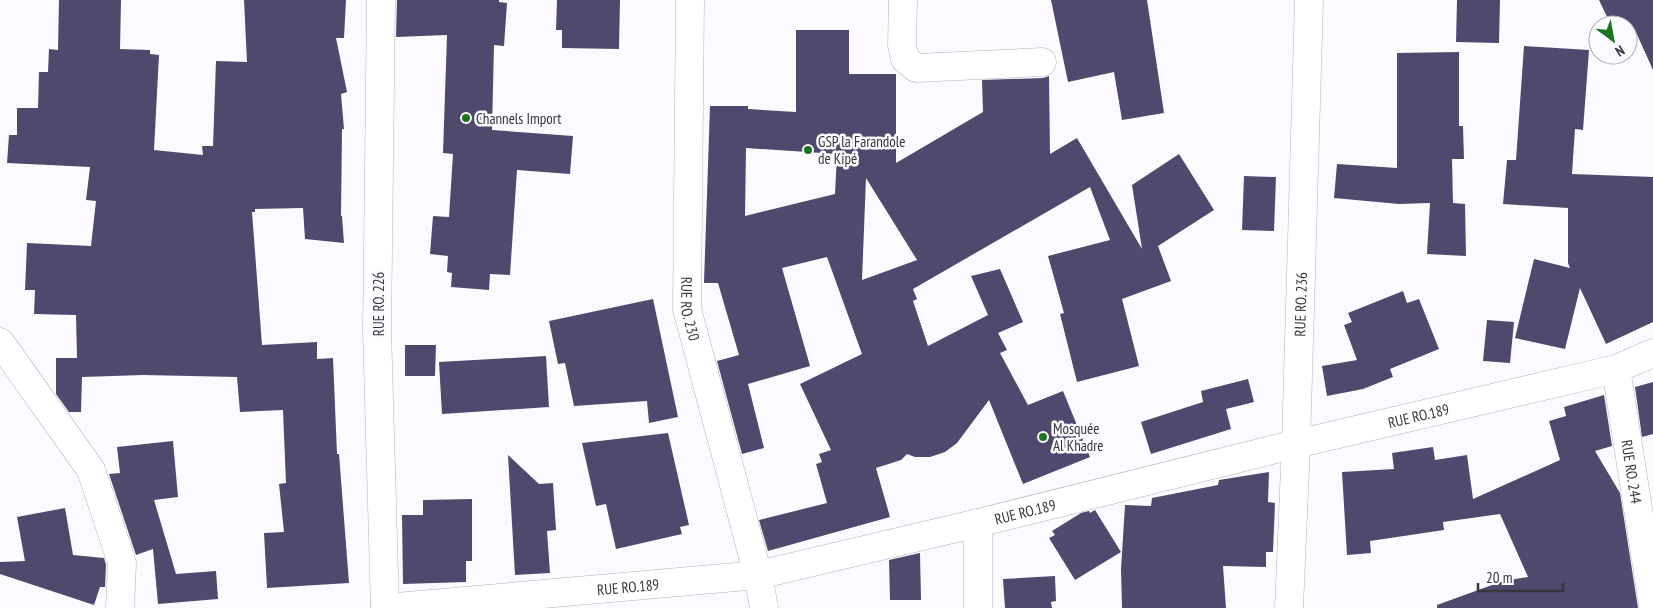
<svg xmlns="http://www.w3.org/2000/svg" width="1653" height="608" viewBox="0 0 1653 608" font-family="'PT Sans Narrow',sans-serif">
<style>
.building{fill:#50496d;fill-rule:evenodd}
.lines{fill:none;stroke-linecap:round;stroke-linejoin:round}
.street-casing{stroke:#b2b0bb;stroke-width:29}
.secondary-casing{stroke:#b2b0bb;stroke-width:29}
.street{stroke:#fff;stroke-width:28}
.secondary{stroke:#fff;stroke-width:28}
.poi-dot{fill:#1c7420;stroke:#fbfbff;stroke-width:2}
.labels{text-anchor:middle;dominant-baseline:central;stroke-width:5;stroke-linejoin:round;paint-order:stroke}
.poi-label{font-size:15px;fill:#37363a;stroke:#fbfbff;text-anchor:start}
.street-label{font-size:15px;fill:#37363a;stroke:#fbfbff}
</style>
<rect width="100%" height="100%" fill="#fbfbff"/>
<g class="building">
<polygon points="59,0 121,0 120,49 150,50 150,54 159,55 154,150 203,155 202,146 213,146 216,61 247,62 244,0 346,0 344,38 336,38 347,92 341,94 344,129 342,129 341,216 342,216 344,243 305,239 303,208 255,209 255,212 252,212 262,345 317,342 317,359 333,358 337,454 339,454 349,583 267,588 264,533 284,532 279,484 286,483 283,410 240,412 237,377 143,375 82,377 81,412 69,412 56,394 56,358 77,358 76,315 34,314 35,290 25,290 27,243 91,246 96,201 86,200 90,167 7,163 9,135 17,135 17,108 38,108 39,72 48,72 49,49 58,50"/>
<polygon points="397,0 499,0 499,2 507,3 504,46 494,45 492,130 573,136 570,174 517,170 510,275 490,274 489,290 451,287 452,273 447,272 448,256 430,254 433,216 449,217 453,154 443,153 447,35 396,37"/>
<polygon points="557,0 620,0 619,49 562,48 562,30 556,30"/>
<polygon points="1051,0 1147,0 1164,113 1122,120 1114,72 1068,82"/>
<polygon points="1457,0 1500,0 1499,43 1456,42"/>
<polygon points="1599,0 1653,0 1653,70 1635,30 1628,34 1628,25 1611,25"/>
<path d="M796,30H849V74H896V163L983,112L982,80L1043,78L1049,76L1050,154L1077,138L1142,249L1132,185L1179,154L1214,210L1158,246L1171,281L1122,299L1139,366L1077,382L1060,314L1064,313L1048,256L1110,240L1090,187L913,289L917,299L913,301L928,346L988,315L971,276L1000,269L1023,322L998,333L1007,350L1000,353L1028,405L1063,391L1090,457L1023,484L989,400L957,443L945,452L930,457H915L907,454L901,460L876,468L890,517L768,551L759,520L827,503L816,464L822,462L819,454L831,450L800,384L862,354L827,257L782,268L810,366L748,384L764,448L742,454L717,361L739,355L718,283H704L710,106H748V109L796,112ZM746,148L837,154L835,194L745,216ZM866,178L917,260L862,280Z"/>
<polygon points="1524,46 1589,50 1583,130 1575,129 1572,174 1653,177 1653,322 1606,344 1580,288 1565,349 1515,338 1534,259 1570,268 1568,263 1568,208 1503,204 1507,160 1516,160"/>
<polygon points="1459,52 1459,126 1463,126 1464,159 1452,159 1453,203 1465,204 1466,256 1427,254 1430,203 1399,204 1334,198 1337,164 1397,168 1397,53"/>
<polygon points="1244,176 1276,177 1274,231 1242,230"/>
<polygon points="1403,291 1407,303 1419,299 1439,349 1390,369 1393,377 1363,389 1327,396 1322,366 1357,360 1344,325 1352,322 1348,313"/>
<polygon points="653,299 678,417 649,423 647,401 574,406 565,363 558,364 549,321"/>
<polygon points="1487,320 1514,322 1510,363 1483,361"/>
<polygon points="405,345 436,345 435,376 405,376"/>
<polygon points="546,356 549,407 442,414 439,362"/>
<polygon points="1248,379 1254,402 1226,409 1231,429 1151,454 1141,422 1203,402 1201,391"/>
<polygon points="1653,382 1653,434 1642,437 1635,387"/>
<polygon points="1604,395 1612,446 1595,451 1620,493 1638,608 1437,608 1437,605 1503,581 1528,577 1500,514 1443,522 1444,530 1370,541 1371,553 1347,555 1342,472 1394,469 1392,453 1433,447 1435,460 1467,455 1473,499 1560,460 1549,421 1566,416 1564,407"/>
<polygon points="668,433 689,525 680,527 682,534 616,549 606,504 596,506 582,443"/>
<polygon points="173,441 178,497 154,500 176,574 216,571 218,599 158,604 153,549 136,555 109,474 120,473 117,447"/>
<polygon points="508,455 539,484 553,483 556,530 547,531 550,573 515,575"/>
<polygon points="1269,472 1268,502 1275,503 1273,552 1266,552 1266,567 1223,566 1226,608 1122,608 1121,569 1125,505 1151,506 1152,498 1218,485 1219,480"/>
<polygon points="472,499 472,561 466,561 466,582 403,584 402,515 423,515 423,500"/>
<polygon points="65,508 73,555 104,558 106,565 105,587 100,587 94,605 0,574 0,562 25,561 17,517"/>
<polygon points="1095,510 1121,552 1075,580 1049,538 1055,535 1052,531 1081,513 1089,511 1090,513"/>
<polygon points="920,553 921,600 890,600 889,560"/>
<polygon points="1055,576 1056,601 1051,602 1052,608 1005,608 1003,579"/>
</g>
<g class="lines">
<defs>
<g id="street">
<path id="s1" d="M690,0L687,309L758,575L764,608"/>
<polyline points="903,0 902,45 905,59 916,68 1042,62"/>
<polyline points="0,342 91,470 122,563 120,608"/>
<path id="s2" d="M1616,369L1653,604"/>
<polyline points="978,523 978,608"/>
<path id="s3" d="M385,608L758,575L978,523L1296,444L1616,369L1653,353"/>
</g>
<g id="secondary">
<polyline points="381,0 377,331 385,608"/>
<path id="s4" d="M1289,608L1296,444L1309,0"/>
</g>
</defs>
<use href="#street" class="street-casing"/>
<use href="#secondary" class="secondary-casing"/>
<use href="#street" class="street"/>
<use href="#secondary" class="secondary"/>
</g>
<g class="poi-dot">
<circle cx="466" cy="118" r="5"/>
<circle cx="808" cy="150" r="5"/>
<circle cx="1043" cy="437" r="5"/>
</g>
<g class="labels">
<g class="poi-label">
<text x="476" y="118">Channels Import</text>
<text x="818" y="141">GSP la Farandole<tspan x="818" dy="17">de Kipé</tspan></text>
<text x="1053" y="428">Mosquée<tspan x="1053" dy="17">Al Khadre</tspan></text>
</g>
<g class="street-label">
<text transform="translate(378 304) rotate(-90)">RUE RO. 226</text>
<text stroke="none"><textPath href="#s4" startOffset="304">RUE RO. 236</textPath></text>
<text stroke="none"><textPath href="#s1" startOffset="309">RUE RO. 230</textPath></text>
<text stroke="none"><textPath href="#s3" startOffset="1054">RUE RO.189</textPath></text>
<text stroke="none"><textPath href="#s2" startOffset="104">RUE RO. 244</textPath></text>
<text stroke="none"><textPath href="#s3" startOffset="649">RUE RO.189</textPath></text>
<text stroke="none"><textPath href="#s3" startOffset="244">RUE RO.189</textPath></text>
</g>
</g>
<g transform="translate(1613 40) rotate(148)"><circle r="24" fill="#fbfbff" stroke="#adacb0"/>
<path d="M0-4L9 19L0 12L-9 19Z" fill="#1c7420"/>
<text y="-8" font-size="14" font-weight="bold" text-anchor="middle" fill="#37363a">N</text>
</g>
<path d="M1478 583v8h85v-8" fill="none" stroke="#37363a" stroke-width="2.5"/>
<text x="1486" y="583" font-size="15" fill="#37363a" stroke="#fbfbff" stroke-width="4" paint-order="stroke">20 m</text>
</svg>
